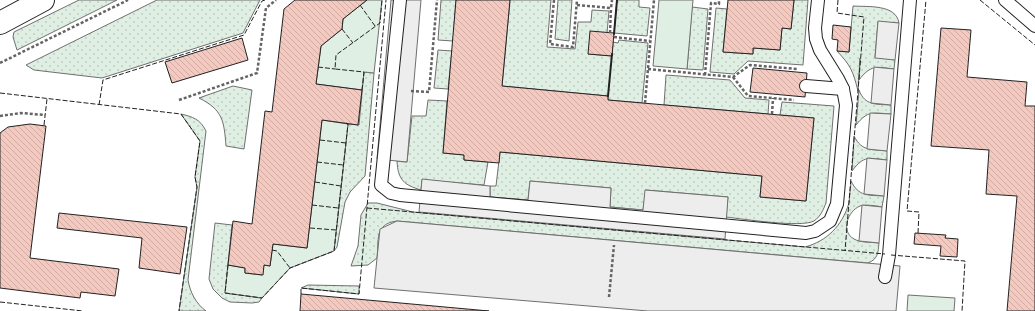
<svg xmlns="http://www.w3.org/2000/svg" width="1035" height="311" viewBox="0 0 1035 311" font-family="Overpass,sans-serif">
<style>
.grass{fill:url(#grass-dots);stroke:#6f6f6f}
.green{fill:#e0efe3;stroke:#6f6f6f}
.parking{fill:#ededed;stroke:#6f6f6f}
.building{fill:url(#building-back-hatch);stroke:#222}
.lines{fill:none;stroke-linecap:round;stroke-linejoin:round}
.lane-casing{stroke:#222;stroke-width:14}
.secondary-casing{stroke:#222;stroke-width:24}
.path{stroke:#646464;stroke-width:2.5;stroke-dasharray:3 2;stroke-linecap:butt}
.lane{stroke:#fff;stroke-width:12}
.secondary{stroke:#fff;stroke-width:22}
.fence{stroke:#222;stroke-width:1;stroke-dasharray:5 2;stroke-linecap:butt}
.wall{stroke:#222;stroke-width:2}
</style>
<defs>
<pattern id="grass-dots" width="8" height="8" patternUnits="userSpaceOnUse"><rect width="8" height="8" fill="#e0efe3"/><path d="M2 2h.1M6 6h.1" fill="none" stroke="#c0cdc2" stroke-width="1.8" stroke-linecap="round"/></pattern>
<pattern id="building-back-hatch" width="6" height="6" patternUnits="userSpaceOnUse"><rect width="6" height="6" fill="#f3c9c0"/><path d="M-1 5l2 2M0 0l6 6M5-1l2 2" fill="none" stroke="#d0aca5"/></pattern>
</defs>
<rect width="100%" height="100%" fill="#fff"/>
<g class="grass">
<polygon points="79,0 117,0 17,50 13,37 14,32"/>
<polygon points="157,0 260,0 243,33 102,78 34,70 26,65"/>
<polygon points="441,0 456,0 453,41 438,40"/>
<polygon points="510,0 551,0 547,47 575,49 578,22 591,22 592,10 609,11 607,33 588,54 612,56 613,42 618,43 619,40 648,43 642,103 608,100 608,96 502,86"/>
<polygon points="558,0 572,0 569,41 555,39"/>
<polygon points="617,0 639,0 639,7 650,8 647,36 614,33"/>
<polygon points="794,0 808,0 803,65 748,61 734,74 710,72 716,8 727,9 723,52 753,54 753,48 780,50 782,28 791,29"/>
<path d="M853,6C868,7 896,4 899,23L878,22L875,57L895,60L894,69C877,67 871,64 859,80L860,58L858,91C853,71 851,66 837,51L849,52Z"/>
<polygon points="692,7 708,9 703,70 687,69"/>
<polygon points="438,50 452,51 448,89 434,88"/>
<polygon points="364,72 374,73 365,176 350,192 345,202 337,247 334,251 348,124 359,125"/>
<polygon points="666,75 730,80 745,98 769,100 768,114 664,105"/>
<path d="M233,86L252,90L244,149L226,146C224,121 223,110 199,98Z"/>
<path d="M859,90C865,106 876,104 891,105V114C873,113 868,110 856,125Z"/>
<path d="M428,100L447,101L443,153L464,155V160L488,162L484,185L422,180L421,190C404,185 398,180 397,161L407,162L412,116H426Z"/>
<path d="M782,102L834,106L826,203C823,210 821,216 814,221C801,228 743,219 726,217L728,197L646,190L643,210L610,207L611,188L530,181L528,200L490,197V186H496L500,152L762,176L760,197L806,201L814,118L780,115Z"/>
<path d="M181,114C193,117 200,119 206,131L188,280C190,292 196,304 206,311H179L197,187L195,177L200,141Z"/>
<path d="M854,136C862,152 872,149 887,151V160C869,158 864,155 852,171Z"/>
<path d="M851,181C859,197 868,195 884,196L882,207C876,206 866,204 860,206C848,211 840,231 854,239C861,243 872,242 879,243C878,253 878,259 868,263L397,221C374,224 379,240 377,258L368,265L351,266L358,246L361,215L368,203H377L413,212L805,247C827,241 842,226 849,203C850,196 850,188 851,181Z"/>
<polygon points="215,223 232,225 225,293 262,298 259,302 252,303 230,302 222,298 213,289 209,279"/>
<polygon points="308,285 359,286 359,294 301,288"/>
</g>
<g class="green">
<polygon points="367,0 382,0 374,73 364,72 362,90 316,84 321,46 342,29 343,19"/>
<polygon points="659,0 693,0 687,69 653,66"/>
<polygon points="322,120 348,124 334,251 290,268 262,298 225,293 228,265 245,268 245,273 262,275 264,265 270,266 273,244 307,248"/>
<polygon points="908,295 955,298 954,311 907,311"/>
</g>
<g class="parking">
<polygon points="391,0 421,0 407,162 377,159"/>
<polygon points="878,21 899,23 895,60 875,58"/>
<polygon points="874,67 894,69 891,105 871,103"/>
<polygon points="870,113 891,114 887,151 867,149"/>
<polygon points="867,158 887,160 884,196 864,194"/>
<polygon points="422,179 490,186 490,197 528,200 530,181 611,188 610,207 643,210 645,190 728,197 725,239 419,212"/>
<polygon points="862,205 882,207 879,243 859,241"/>
<polygon points="397,221 900,266 896,311 648,311 374,288 380,229"/>
</g>
<g class="building">
<polygon points="295,0 367,0 343,19 342,29 321,46 316,84 362,90 358,125 322,120 307,248 273,244 270,266 264,265 263,275 245,273 245,268 228,265 233,221 252,224 265,111 272,112 284,9"/>
<polygon points="456,0 510,0 502,86 608,96 608,100 814,118 806,201 760,197 762,176 500,152 499,163 464,160 464,155 443,153"/>
<polygon points="728,0 794,0 791,29 782,28 780,50 753,48 753,54 723,52"/>
<polygon points="833,25 851,27 849,52 837,51 838,40 832,39"/>
<polygon points="941,28 971,30 967,77 1027,82 1025,106 1035,106 1035,311 1007,311 1017,196 986,194 989,150 931,146"/>
<polygon points="590,31 614,33 612,56 588,54"/>
<polygon points="242,38 248,60 172,83 165,62"/>
<polygon points="753,68 807,73 805,97 750,92"/>
<polygon points="30,124 46,126 30,258 119,269 115,296 81,292 80,298 0,288 0,133 8,127"/>
<polygon points="59,213 187,227 180,274 139,268 142,238 57,228"/>
<polygon points="915,233 946,235 945,238 958,239 957,257 940,256 941,246 914,244"/>
<polygon points="301,294 489,311 300,311"/>
</g>
<g class="lines">
<defs>
<g id="lane">
<polyline points="400,0 381,185 391,193 400,195 806,233 815,231 830,221 837,204 846,105 843,89 838,79 820,50 816,39 815,28 818,0"/>
<polyline points="1005,0 1035,26"/>
<polyline points="806,86 843,89"/>
<polyline points="885,277 889,255 910,0"/>
</g>
<polyline id="secondary" points="0,23 43,0"/>
</defs>
<use href="#lane" class="lane-casing"/>
<use href="#secondary" class="secondary-casing"/>
<g class="path">
<polyline points="554,0 550,44 573,47 577,0"/>
<polyline points="577,5 611,8 612,0"/>
<polyline points="610,33 611,8"/>
<polyline points="614,37 650,41"/>
<polyline points="0,63 128,0"/>
<polyline points="648,69 733,77 750,65 797,69"/>
<polyline points="705,75 711,3 719,4 719,0"/>
<polyline points="733,77 748,96 794,100"/>
<polyline points="411,91 429,92 437,0"/>
<polyline points="179,100 257,73 266,8 276,0"/>
<polyline points="645,103 654,0"/>
<polyline points="772,114 773,98"/>
<polyline points="0,116 21,113 45,115"/>
<polyline points="609,297 614,245"/>
</g>
<use href="#lane" class="lane"/>
<use href="#secondary" class="secondary"/>
<g class="fence">
<polyline points="838,0 837,13 864,17 845,251"/>
<polyline points="980,0 1035,45"/>
<polyline points="360,5 375,26"/>
<polyline points="342,29 353,43"/>
<polyline points="318,67 335,69"/>
<polyline points="362,90 364,72 335,69 336,55 380,23 382,0"/>
<polyline points="0,93 181,114 200,141 195,177 197,187 179,311"/>
<polyline points="99,105 103,80 244,35 262,1 265,0"/>
<polyline points="44,125 47,99"/>
<polyline points="320,140 346,143"/>
<polyline points="317,162 343,165"/>
<polyline points="315,182 341,186"/>
<polyline points="312,205 338,208"/>
<polyline points="367,208 885,254"/>
<polyline points="310,228 336,230"/>
<polyline points="918,233 919,212 907,211 926,0"/>
<polyline points="272,250 277,251 290,268"/>
<polyline points="891,255 965,261 962,311"/>
<polyline points="228,265 225,293 262,298 290,268 334,251 348,124 346,123"/>
<polyline points="301,294 301,288 359,294 386,0"/>
<polyline points="0,302 83,311"/>
</g>
<g class="wall">
<polyline points="614,34 617,0"/>
<polyline points="608,96 612,54"/>
</g>
</g>
</svg>
